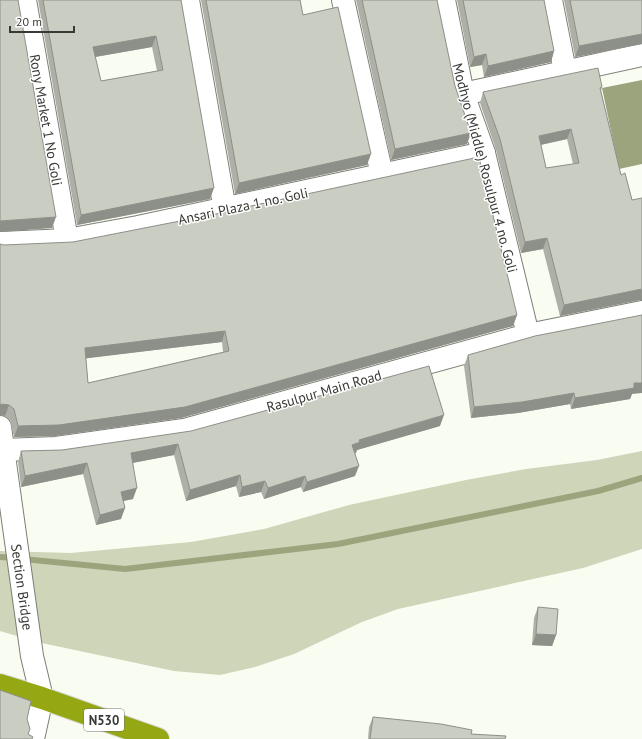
<svg xmlns="http://www.w3.org/2000/svg" width="642" height="739" viewBox="0 0 642 739" font-family="'PT Sans',sans-serif">
<style>
.green{fill:#ced5b9}
.water{fill:#9ca47e}
.lines{fill:none;stroke-linecap:round;stroke-linejoin:round}
.stream{stroke:#9ca47e;stroke-width:6}
.minor-casing{stroke:#7c7f75;stroke-width:24}
.highway-casing{stroke:#dbdbdb;stroke-width:24}
.minor{stroke:#fff;stroke-width:22}
.highway{stroke:#95a813;stroke-width:22}
.wall{fill:#aeb0a7;fill-rule:evenodd}
.shaded-wall{fill:#8d9088}
.building{fill:#cacdc2;stroke:#8d9088;fill-rule:evenodd}
.labels{text-anchor:middle;dominant-baseline:central;stroke-width:3;stroke-linejoin:round;paint-order:stroke}
.shield{fill:#fff;stroke:#747472;stroke-width:1}
.shield-label{font-size:13px;font-weight:bold;fill:#383935}
.street-label{font-size:14px;fill:#383935;stroke:#fff}
</style>
<rect width="100%" height="100%" fill="#f9fcf1"/>
<polygon class="green" points="642,451 642,549 583,568 398,609 362,622 294,654 255,667 220,675 174,671 37,642 0,631 0,551 71,553 191,542 264,529 349,505 466,480 526,469 597,460"/>
<polygon class="water" points="642,80 642,164 619,169 602,88"/>
<g class="lines">
<g class="stream">
<polyline points="0,557 14,558"/>
<polyline points="23,559 125,569 338,544 598,491 642,478"/>
</g>
<defs>
<g id="minor">
<polyline points="25,0 67,240"/>
<polyline points="188,0 225,210"/>
<polyline points="343,0 382,175"/>
<polyline points="444,0 463,94 484,153 528,335"/>
<polyline points="551,0 565,71"/>
<polyline points="463,94 642,55"/>
<polyline points="0,243 67,240 138,227 484,153"/>
<polyline points="0,427 32,656 42,698 33,739"/>
<polyline points="3,450 56,448 184,430 528,335 642,312"/>
</g>
<polyline id="highway" points="0,685 42,698 158,739"/>
</defs>
<use href="#minor" class="minor-casing"/>
<use href="#highway" class="highway-casing"/>
<use href="#minor" class="minor"/>
<use href="#highway" class="highway"/>
</g>
<g class="wall">
<path d="M38,0H181L210,199L77,225ZM152,47L157,71L101,81L95,57Z"/>
<polygon points="201,0 300,0 303,15 367,165 235,194"/>
<polygon points="356,0 437,0 455,86 467,144 391,160"/>
<polygon points="457,0 544,0 554,51 551,62 484,77 482,65 470,67"/>
<polygon points="564,0 642,0 642,44 575,57"/>
<path d="M602,87L601,91L621,175L632,200L640,300L560,316L543,249L521,253L496,150L480,103L483,92ZM567,139L573,164L546,168L541,145Z"/>
<path d="M4,245L517,315L513,326L181,418L55,436L14,437L10,420L5,416ZM222,342L223,352L88,383L86,358Z"/>
<polygon points="468,355 632,394 630,399 571,409 570,404 518,413 471,418 464,366"/>
<polygon points="440,426 357,450 355,453 355,476 303,492 301,487 264,499 261,492 239,497 236,486 186,501 174,455 132,463 133,499 124,501 121,519 96,525 83,474 21,487 18,462 21,451 62,450"/>
<polygon points="538,607 556,635 552,646 532,645 534,618"/>
<polygon points="373,717 471,734 505,739 368,739 369,727"/>
</g>
<g class="shaded-wall">
<polygon points="642,34 642,44 575,57 579,46"/>
<polygon points="156,36 152,47 89,58 93,47"/>
<polygon points="554,51 551,62 484,77 488,66"/>
<polygon points="486,54 482,65 470,67 474,57"/>
<polygon points="571,129 567,139 535,146 539,136"/>
<polygon points="471,133 467,144 391,160 395,149"/>
<polygon points="371,154 367,165 235,194 239,183"/>
<polygon points="214,188 210,199 77,225 81,215"/>
<polygon points="56,217 52,228 0,232 0,221"/>
<polygon points="547,238 543,249 521,253 525,242"/>
<polygon points="642,289 642,300 640,300 560,316 564,305"/>
<polygon points="517,315 513,326 181,418 55,436 14,437 18,426"/>
<polygon points="225,331 222,342 81,359 85,348"/>
<polygon points="634,383 642,383 642,393 632,394 630,399 571,409 575,398"/>
<polygon points="574,393 570,404 518,413 471,418 474,407"/>
<polygon points="2,404 9,405 5,416 0,415 0,405"/>
<polygon points="444,415 440,426 357,450 356,453 348,455 352,445 359,440"/>
<polygon points="178,444 174,455 127,464 131,453"/>
<polygon points="87,463 83,474 21,487 25,476"/>
<polygon points="359,466 355,476 303,492 307,482"/>
<polygon points="240,475 236,486 186,501 190,490"/>
<polygon points="305,476 301,487 264,499 268,488"/>
<polygon points="265,481 261,492 239,497 242,487"/>
<polygon points="137,488 133,499 117,502 121,492"/>
<polygon points="125,508 121,519 96,525 100,515"/>
<polygon points="536,634 556,635 552,646 532,645"/>
</g>
<g class="building">
<polygon points="0,0 18,0 56,217 0,221"/>
<path d="M43,0H181L214,188L81,215ZM156,36L163,70L101,81L93,47Z"/>
<polygon points="206,0 300,0 303,15 338,7 371,154 239,183"/>
<polygon points="362,0 437,0 455,86 471,133 395,149"/>
<polygon points="463,0 544,0 554,51 488,66 486,54 474,57"/>
<polygon points="570,0 642,0 642,34 579,46"/>
<path d="M598,68L602,87L600,88L621,175L625,173L632,200L642,198V289L564,305L547,238L525,242L500,139L483,92ZM571,129L579,163L546,168L539,136Z"/>
<path d="M479,157L517,315L185,407L59,425L18,426L14,409L9,405L2,404L0,405V244L4,245L73,242L231,211L237,209ZM225,331L229,351L88,383L85,348Z"/>
<polygon points="642,315 642,383 634,383 634,388 575,398 574,393 522,402 474,407 468,355 535,336"/>
<polygon points="429,366 444,415 359,440 360,442 352,445 359,466 307,482 305,476 268,488 265,481 242,487 240,475 190,490 178,444 131,453 137,488 121,492 125,508 100,515 87,463 25,476 21,451 62,450 191,431"/>
<polygon points="538,607 558,609 556,635 536,634"/>
<polygon points="0,690 31,701 27,719 30,729 28,734 33,737 32,739 0,739"/>
<polygon points="373,717 441,724 472,730 471,734 506,736 505,739 370,739"/>
</g>
<g class="labels">
<rect class="shield" x="84" y="709" width="40" height="22" rx="3"/>
<g class="shield-label">
<text x="104" y="720">N530</text>
</g>
<g class="street-label">
<text transform="translate(46 120) rotate(80)">Rony Market 1 No Goli</text>
<text transform="translate(485 168) rotate(75)">Modhyo (Middle) Rosulpur 4 no. Goli</text>
<text transform="translate(243 206) rotate(-12)">Ansari Plaza 1 no. Goli</text>
<text transform="translate(324 391) rotate(-16)">Rasulpur Main Road</text>
<text transform="translate(22 587) rotate(82)">Section Bridge</text>
</g>
</g>
<path d="M10 26v6h64v-6" fill="none" stroke="#383935" stroke-width="2"/>
<text x="16" y="26" font-size="12" fill="#383935" stroke="#ffffff" stroke-width="3" paint-order="stroke">20 m</text>
</svg>
